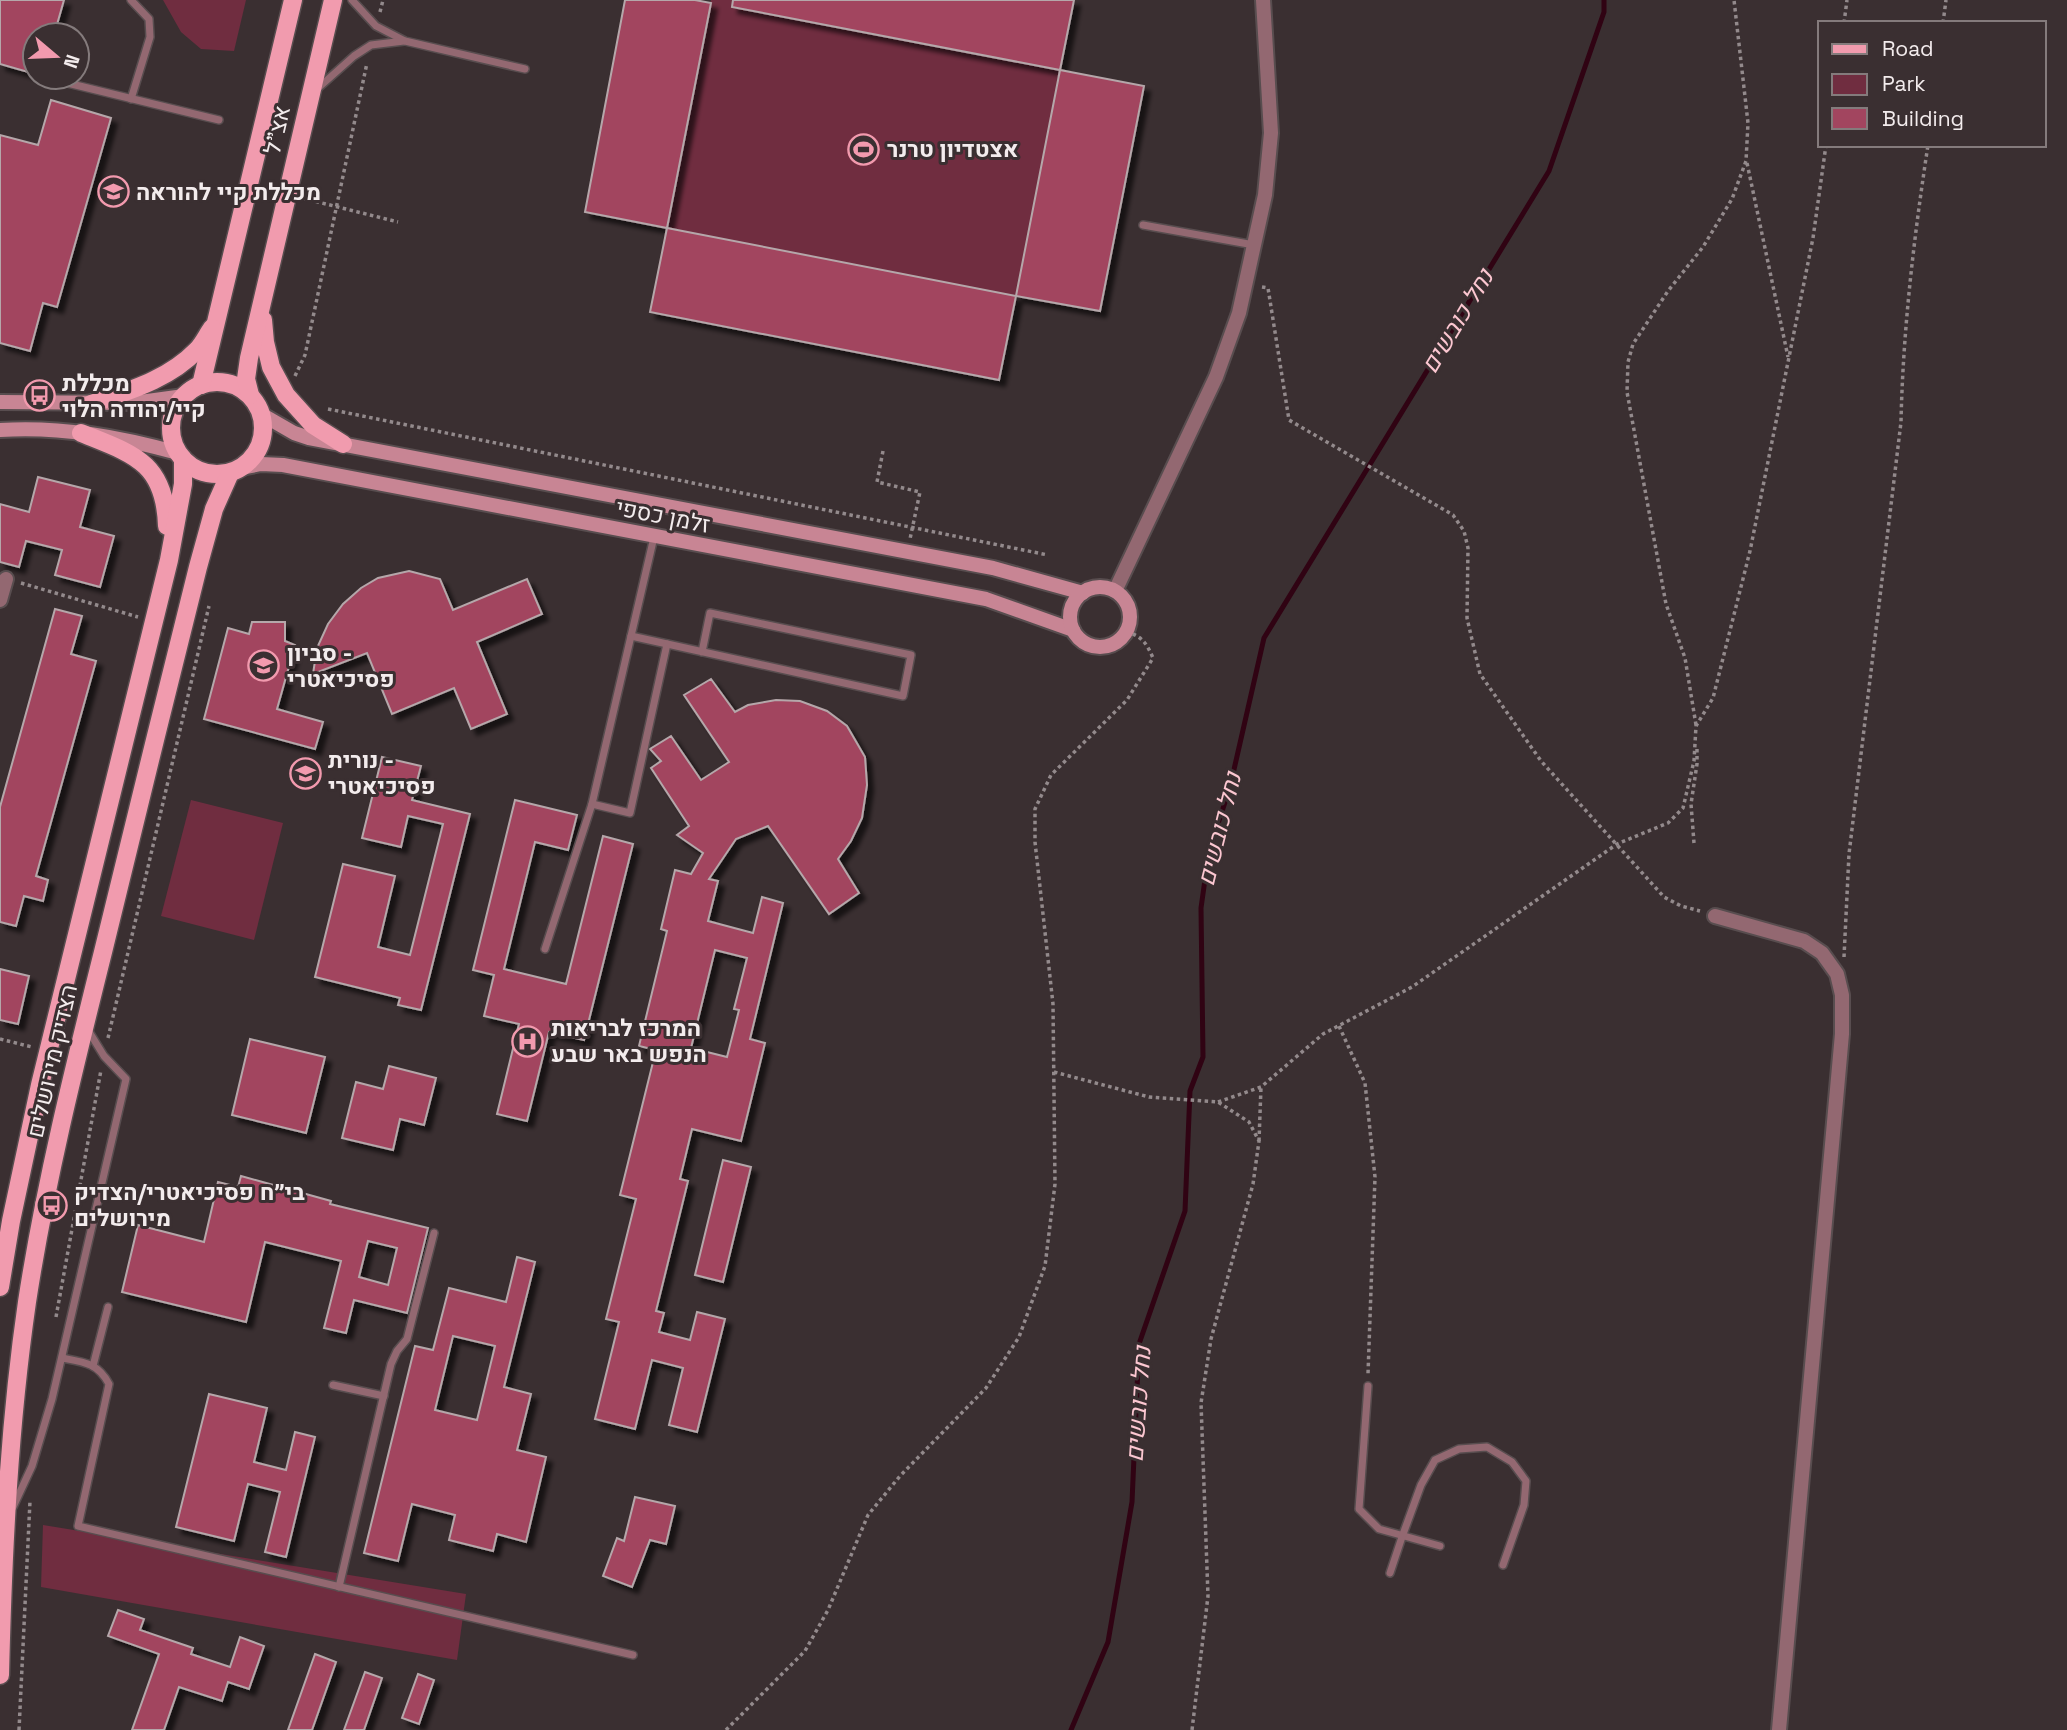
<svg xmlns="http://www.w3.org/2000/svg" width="2067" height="1730" viewBox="0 0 2067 1730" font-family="'Space Grotesk',Heebo,sans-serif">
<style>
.green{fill:#702d40}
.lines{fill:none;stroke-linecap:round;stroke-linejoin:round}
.stream{stroke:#300313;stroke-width:5}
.building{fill:#a2455f;stroke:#b5a7aa;stroke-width:2;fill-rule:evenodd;filter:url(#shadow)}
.lane-casing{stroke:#584d4f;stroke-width:10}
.street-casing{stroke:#584d4f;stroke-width:18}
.secondary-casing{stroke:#584d4f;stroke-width:18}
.primary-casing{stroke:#584d4f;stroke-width:21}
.path{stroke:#938a8c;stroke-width:3.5;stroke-dasharray:3.5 3.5;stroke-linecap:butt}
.lane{stroke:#936871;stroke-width:7}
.street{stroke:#936871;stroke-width:14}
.secondary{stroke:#c88594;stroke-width:14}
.primary{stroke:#f19bae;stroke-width:18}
.labels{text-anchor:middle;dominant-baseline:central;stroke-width:6;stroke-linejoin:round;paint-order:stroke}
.street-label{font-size:23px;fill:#f3eced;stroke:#3a2f31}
.poi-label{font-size:23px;font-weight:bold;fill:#f3eced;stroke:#3a2f31;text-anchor:start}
.water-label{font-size:24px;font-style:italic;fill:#fcc7d1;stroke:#3a2f31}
</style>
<defs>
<filter id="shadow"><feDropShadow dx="6" dy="6" stdDeviation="2" flood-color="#0009"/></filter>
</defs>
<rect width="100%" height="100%" fill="#3a2f31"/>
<g class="green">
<polygon points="163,0 246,0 234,51 201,49 181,32"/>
<polygon points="625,0 695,0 710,3 711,0 1074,0 1060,70 1144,86 1100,311 1016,296 999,380 650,312 666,228 585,212"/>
<polygon points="191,800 283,823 254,940 161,916"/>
<polygon points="43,1525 466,1594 457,1660 41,1587"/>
</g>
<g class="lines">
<polyline class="stream" points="1071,1730 1108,1642 1132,1502 1139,1344 1185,1211 1190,1091 1203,1057 1201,908 1209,851 1230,787 1264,638 1549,171 1604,12 1604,0"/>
</g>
<g class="building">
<polygon points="0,0 64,0 54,35 35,35 35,74 0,64"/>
<polygon points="625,0 695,0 711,3 667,228 585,212"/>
<polygon points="733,0 1074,0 1060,70 732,7"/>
<polygon points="1060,70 1144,86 1100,311 1016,296"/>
<polygon points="51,100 111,118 57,307 43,303 30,351 0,343 0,135 38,145"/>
<polygon points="667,228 1016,296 999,380 650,312"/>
<polygon points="38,477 90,490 80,527 114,536 100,587 55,575 62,550 26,541 19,567 0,562 0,504 29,512"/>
<polygon points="409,571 440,579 453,610 527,579 542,614 477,642 507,714 471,729 454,688 392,714 367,653 313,674 317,648 328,624 343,604 361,588 378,578"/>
<polygon points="55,609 82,616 71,654 96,661 36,876 48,880 43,901 24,896 16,926 0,922 0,807"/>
<polygon points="252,622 285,622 285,641 295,645 277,709 323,722 315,749 204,719 228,628 249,634"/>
<path d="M711,679L735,712L748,705L776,700L800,701L827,711L847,726L865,757L867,785L862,818L851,841L838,859L859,893L829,914L768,826L736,839L709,879L718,881L708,921L753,933L762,897L783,903L750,1039L765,1043L741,1141L692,1129L680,1179L688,1181L656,1311L664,1313L659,1332L690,1340L697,1312L725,1319L697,1432L669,1425L683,1368L652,1360L635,1429L595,1419L619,1322L606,1319L636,1199L620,1195L656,1050L639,1046L667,931L661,929L675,870L691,874L703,853L677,835L689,826L651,768L661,761L650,749L671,736L701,780L729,762L684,695ZM715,950L747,958L734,1009L739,1010L727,1057L691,1048Z"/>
<polygon points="382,757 421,766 412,800 470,814 421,1010 398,1005 400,998 315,977 343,864 395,876 378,947 410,955 443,824 408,816 401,847 362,838"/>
<polygon points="515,800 577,815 568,850 535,842 504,969 566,984 603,836 633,844 584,1040 549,1032 527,1121 497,1114 519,1024 484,1016 494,975 473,970"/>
<polygon points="0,969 29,976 18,1024 0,1020"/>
<polygon points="250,1039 325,1057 306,1133 232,1115"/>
<polygon points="389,1066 436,1078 424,1125 400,1119 393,1150 342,1138 356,1082 383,1089"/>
<polygon points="723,1160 751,1167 723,1282 695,1275"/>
<path d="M241,1176L331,1201L330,1204L428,1228L407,1313L354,1300L346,1333L324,1328L341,1261L265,1242L246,1322L122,1292L138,1225L204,1242L218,1182L238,1187ZM368,1241L397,1248L388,1285L359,1277Z"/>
<path d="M517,1257L535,1262L504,1387L531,1394L517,1450L546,1457L526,1542L497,1534L493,1551L449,1540L455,1515L412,1504L398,1561L364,1553L415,1346L433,1350L449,1288L506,1302ZM453,1336L495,1346L477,1420L435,1410Z"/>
<polygon points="209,1394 267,1408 254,1462 286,1470 295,1432 315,1437 286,1557 265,1552 280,1492 248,1484 234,1541 176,1527"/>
<polygon points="635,1497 675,1506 666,1544 650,1540 632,1587 603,1576 617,1538 624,1541"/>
<polygon points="118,1610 144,1619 140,1630 193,1648 191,1654 230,1667 240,1637 264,1646 249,1689 228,1682 222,1701 179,1687 164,1730 132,1730 159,1654 108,1636"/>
<polygon points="315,1654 336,1662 312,1730 288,1730"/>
<polygon points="365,1672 382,1678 364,1730 344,1730"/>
<polygon points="418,1674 434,1680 419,1724 402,1718"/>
</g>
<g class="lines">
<defs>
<g id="lane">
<polyline points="131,0 149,19 150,37 131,99"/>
<polyline points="352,0 376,26 405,41 525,69"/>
<polyline points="55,80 219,120"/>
<polyline points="317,89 354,56 371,45 404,41"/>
<polyline points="1143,225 1254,245"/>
<polyline points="631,636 903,696 911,655 710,613 702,652"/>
<polyline points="592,804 630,813 667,644"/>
<polyline points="545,949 592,804 654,537"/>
<path d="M62,1358C84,1362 98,1363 109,1384L78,1526L633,1655"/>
<polyline points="93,1366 108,1307"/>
<polyline points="333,1385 384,1396"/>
<polyline points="1368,1386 1359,1509 1379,1529 1440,1546"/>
<polyline points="13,1507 32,1466 52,1399 126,1079 104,1056 88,1030"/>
<polyline points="1390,1573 1402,1537 1421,1485 1435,1460 1459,1449 1487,1447 1512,1462 1526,1481 1524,1505 1503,1565"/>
<polyline points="339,1587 391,1364 397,1351 407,1339 434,1233"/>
</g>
<g id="street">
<polyline points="1115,591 1216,377 1239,313 1265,195 1271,133 1263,0"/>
<polyline points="0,600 6,579"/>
<polyline points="1715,916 1804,941 1822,953 1837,974 1842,995 1842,1034 1779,1730"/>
</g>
<g id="secondary">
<polyline points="0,402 133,403 184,396"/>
<polyline points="261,414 294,433 309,438 993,568 1083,593"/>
<path d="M0,430C61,426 120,437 178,453"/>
<polyline points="241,468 261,464 283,465 986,599 1073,630"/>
<circle cx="1100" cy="617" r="30"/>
</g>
<g id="primary">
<polyline points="263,320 265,342 271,367 286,395 313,425 343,444"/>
<circle cx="217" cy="428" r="46"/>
<polyline points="201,385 293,0"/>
<polyline points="250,395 246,379 249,358 333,0"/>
<path d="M91,404C128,391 168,380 197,350C203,344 207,335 212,328"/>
<path d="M81,433C133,454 165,462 167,526"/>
<polyline points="0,1287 11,1221 40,1085 169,560 183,484 183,459"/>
<path d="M0,1675C3,1550 9,1426 27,1302C45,1184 74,1068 103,952C134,824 166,695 198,567L214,509L230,473"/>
</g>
</defs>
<use href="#lane" class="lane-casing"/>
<use href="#street" class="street-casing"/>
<use href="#secondary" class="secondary-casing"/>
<use href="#primary" class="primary-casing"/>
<g class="path">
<polyline points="380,12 383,0"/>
<polyline points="1844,23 1847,0"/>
<polyline points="1943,23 1946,0"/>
<polyline points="1747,163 1788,357"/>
<polyline points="302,198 398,222"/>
<polyline points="1262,287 1268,288 1289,420 1453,515 1464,531 1468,548 1467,618 1480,674 1541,761 1664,897 1681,906 1700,911"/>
<polyline points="295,376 305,355 367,63"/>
<polyline points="328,409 1048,555"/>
<polyline points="883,451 877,482 920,492 910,539"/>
<polyline points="21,583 138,617"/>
<polyline points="1696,725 1685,658 1666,604 1627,392 1628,362 1633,344 1668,291 1703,247 1732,199 1746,161 1748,123 1734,0"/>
<polyline points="1694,843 1691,804 1697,764 1697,747"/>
<path d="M1844,957L1849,854L1901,422C1903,329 1914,237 1928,145"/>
<polyline points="1339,1026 1365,1083 1375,1177 1368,1374"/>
<polyline points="108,1038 209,606"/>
<polyline points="0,1039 32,1047"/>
<polyline points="1054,1072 1149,1097 1218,1102 1249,1122 1259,1141 1253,1184 1211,1339 1201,1403 1208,1596 1192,1730"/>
<polyline points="1218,1102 1261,1087 1323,1034 1412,987 1617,844 1668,823 1683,808 1694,761 1696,726 1713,698 1750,551 1813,238 1826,145"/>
<polyline points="1259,1141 1261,1087"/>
<polyline points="56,1317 101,1070"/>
<polyline points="19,1730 30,1501"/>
<path d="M726,1730L805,1651L828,1610L868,1515L900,1476L986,1388L1019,1337L1045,1266L1055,1184L1053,1004L1035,842V809L1051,775L1127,700L1153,658C1147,644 1142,636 1127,632"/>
</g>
<use href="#lane" class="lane"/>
<use href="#street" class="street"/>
<use href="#secondary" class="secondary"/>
<use href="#primary" class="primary"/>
</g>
<defs>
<symbol id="stadium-ring" viewBox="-11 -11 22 22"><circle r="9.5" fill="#3a2f31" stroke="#f29aae" stroke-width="1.5"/><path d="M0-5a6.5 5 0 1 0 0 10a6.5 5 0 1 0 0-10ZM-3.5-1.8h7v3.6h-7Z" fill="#f29aae"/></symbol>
<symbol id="university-ring" viewBox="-11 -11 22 22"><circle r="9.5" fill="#3a2f31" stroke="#f29aae" stroke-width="1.5"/><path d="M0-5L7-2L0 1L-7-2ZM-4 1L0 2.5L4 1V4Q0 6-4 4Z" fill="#f29aae"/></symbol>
<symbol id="bus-ring" viewBox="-11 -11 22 22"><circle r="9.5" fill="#3a2f31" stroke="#f29aae" stroke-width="1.5"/><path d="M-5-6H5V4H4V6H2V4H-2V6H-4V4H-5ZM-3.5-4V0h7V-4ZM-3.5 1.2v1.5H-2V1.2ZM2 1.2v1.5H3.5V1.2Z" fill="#f29aae"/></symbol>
<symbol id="school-ring" viewBox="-11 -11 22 22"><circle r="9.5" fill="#3a2f31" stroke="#f29aae" stroke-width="1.5"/><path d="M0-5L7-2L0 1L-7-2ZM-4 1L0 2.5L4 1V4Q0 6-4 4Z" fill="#f29aae"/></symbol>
<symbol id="hospital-ring" viewBox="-11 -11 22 22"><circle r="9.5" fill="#3a2f31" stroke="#f29aae" stroke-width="1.5"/><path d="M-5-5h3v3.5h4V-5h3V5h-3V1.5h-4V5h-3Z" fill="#f29aae"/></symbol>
</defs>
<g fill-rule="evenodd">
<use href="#stadium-ring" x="846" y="132" width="35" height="35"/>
<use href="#university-ring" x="96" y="174" width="35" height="35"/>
<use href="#bus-ring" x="22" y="378" width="35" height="35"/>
<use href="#school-ring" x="246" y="648" width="35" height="35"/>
<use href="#school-ring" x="288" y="756" width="35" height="35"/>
<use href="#hospital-ring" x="510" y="1024" width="35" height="35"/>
<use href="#bus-ring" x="34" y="1188" width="35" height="35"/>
</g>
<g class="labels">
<g class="street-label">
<text transform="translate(277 130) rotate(-77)">אצ"ל</text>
<text transform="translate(663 516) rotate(11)">זלמן כספי</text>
<text transform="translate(52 1061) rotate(-77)">הצדיק מירושלים</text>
</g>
<g class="poi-label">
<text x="887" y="149">אצטדיון טרנר</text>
<text x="136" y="192">מכללת קיי להוראה</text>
<text x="62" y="383">מכללת<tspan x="62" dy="26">קיי/יהודה הלוי</tspan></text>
<text x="287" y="653">סביון -<tspan x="287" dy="26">פסיכיאטרי</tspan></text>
<text x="328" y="760">נורית -<tspan x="328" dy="26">פסיכיאטרי</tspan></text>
<text x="551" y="1028">המרכז לבריאות<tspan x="551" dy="26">הנפש באר שבע</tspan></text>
<text x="74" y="1192">בי״ח פסיכיאטרי/הצדיק<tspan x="74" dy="26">מירושלים</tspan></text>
</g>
<g class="water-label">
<text transform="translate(1457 321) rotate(-59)">נחל כובשים</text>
<text transform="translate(1219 829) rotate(-76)">נחל כובשים</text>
<text transform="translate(1138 1404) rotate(-86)">נחל כובשים</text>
</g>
</g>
<rect x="1818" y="21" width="228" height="126" fill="#3a2f31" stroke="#847b7c" stroke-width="2"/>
<rect x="1832" y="44" width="35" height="10" fill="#f19bae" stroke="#847b7c" stroke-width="2"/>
<text x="1882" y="56" font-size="21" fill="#f3eced">Road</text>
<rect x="1832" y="74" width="35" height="21" fill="#702d40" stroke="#847b7c" stroke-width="2"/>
<text x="1882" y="91" font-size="21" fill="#f3eced">Park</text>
<rect x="1832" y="108" width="35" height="21" fill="#a2455f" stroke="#847b7c" stroke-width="2"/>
<text x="1882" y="126" font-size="21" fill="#f3eced">Building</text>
<g transform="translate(56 56) rotate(109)"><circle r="33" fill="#3a2f31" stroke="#847b7c" stroke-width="2"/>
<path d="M0-5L12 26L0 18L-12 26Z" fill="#f29aae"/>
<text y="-10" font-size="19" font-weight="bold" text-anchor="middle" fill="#f3eced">N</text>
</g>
</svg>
